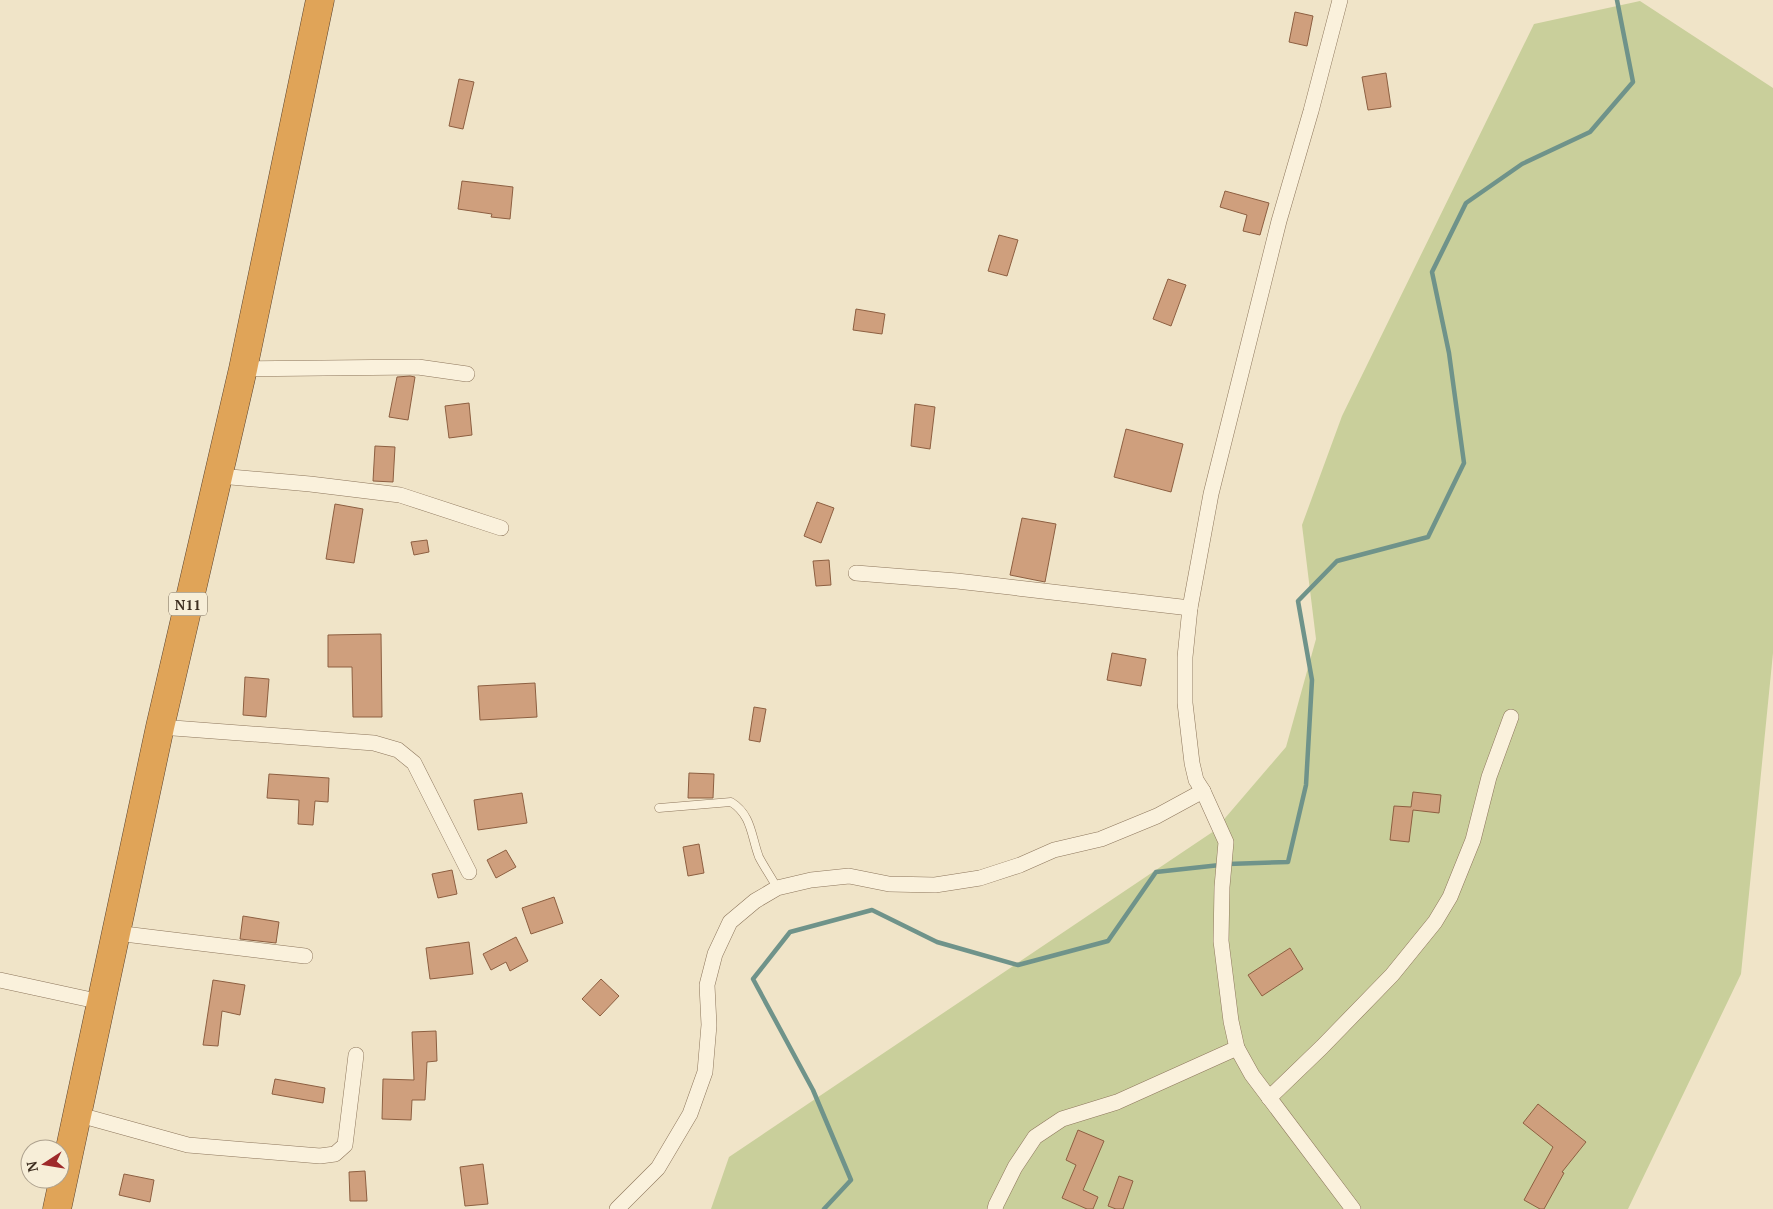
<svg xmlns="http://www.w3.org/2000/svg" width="1773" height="1209" viewBox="0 0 1773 1209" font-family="'PT Serif',serif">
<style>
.green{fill:#c9cf9b}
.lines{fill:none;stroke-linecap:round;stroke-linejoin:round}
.stream{stroke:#6f938a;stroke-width:4.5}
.building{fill:#cf9f7d;stroke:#8d5f41}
.lane-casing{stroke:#8d765c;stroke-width:9}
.street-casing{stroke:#8d765c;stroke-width:16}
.highway-casing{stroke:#5b4430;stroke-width:29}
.lane{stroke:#faf1dc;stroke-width:8}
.street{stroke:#faf1dc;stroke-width:15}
.highway{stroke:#e0a458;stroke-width:28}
.labels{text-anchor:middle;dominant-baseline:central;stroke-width:4.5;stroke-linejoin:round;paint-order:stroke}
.shield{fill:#f7eed8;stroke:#756857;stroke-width:1}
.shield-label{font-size:14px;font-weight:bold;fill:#3d2e20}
</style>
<rect width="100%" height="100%" fill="#f0e4c8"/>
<polygon class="green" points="1640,1 1773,88 1773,653 1741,974 1628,1209 711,1209 729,1157 1214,831 1286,747 1316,639 1302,525 1342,416 1534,24"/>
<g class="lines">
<g class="stream">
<polyline points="1228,864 1288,862 1306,785 1312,680 1298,601 1337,561 1428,537 1464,463 1449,353 1432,272 1466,203 1522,164 1590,132 1633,82 1617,0"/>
<polyline points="824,1209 851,1180 813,1090 753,979 790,932 872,910 937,942 1018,965 1108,941 1156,872 1220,865"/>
</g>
</g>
<g class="building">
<polygon points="1295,12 1313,16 1307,46 1289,42"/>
<polygon points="1386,73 1391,107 1368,110 1362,77"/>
<polygon points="459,79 474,82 463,129 449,126"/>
<polygon points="462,181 513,187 510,219 491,217 492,214 458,209"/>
<polygon points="1225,191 1269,203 1260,235 1243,231 1247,215 1220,207"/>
<polygon points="999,235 1018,240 1007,276 988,271"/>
<polygon points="1168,279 1186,285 1171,326 1153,319"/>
<polygon points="856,309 885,314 882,334 853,330"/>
<polygon points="410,376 415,377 408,420 389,417 397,377"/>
<polygon points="469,403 472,435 449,438 445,406"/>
<polygon points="915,404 935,407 930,449 911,446"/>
<polygon points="1126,429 1183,444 1171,492 1114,477"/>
<polygon points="375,446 395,447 393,482 373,481"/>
<polygon points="817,502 834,508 821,543 804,536"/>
<polygon points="335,504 363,509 354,563 326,559"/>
<polygon points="1022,518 1056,524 1045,582 1010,575"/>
<polygon points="427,540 429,552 414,555 411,542"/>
<polygon points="829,560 831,585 816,586 813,561"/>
<polygon points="381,634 382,717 353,717 352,667 328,667 328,635"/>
<polygon points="1112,653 1146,659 1141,686 1107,680"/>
<polygon points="245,677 269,679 266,717 243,715"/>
<polygon points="535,683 537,717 480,720 478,686"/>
<polygon points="754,707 766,709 760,742 749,740"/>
<polygon points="689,773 714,774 713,798 688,798"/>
<polygon points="269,774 329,778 328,802 315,801 313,825 298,824 299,800 267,798"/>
<polygon points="1413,792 1441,795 1439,813 1413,810 1409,842 1390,840 1394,806 1411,807"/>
<polygon points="522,793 527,823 478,830 474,800"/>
<polygon points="699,844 704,873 688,876 683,847"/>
<polygon points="506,850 516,867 496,878 487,860"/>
<polygon points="452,870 457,894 438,898 432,874"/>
<polygon points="554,897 563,923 531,934 522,908"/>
<polygon points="243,916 279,922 276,943 240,939"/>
<polygon points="516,937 528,961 510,971 506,962 491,970 483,954"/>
<polygon points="469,942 473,974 430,979 426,948"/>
<polygon points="1290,948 1303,969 1262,996 1248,975"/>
<polygon points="601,979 619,996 600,1016 582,999"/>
<polygon points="213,980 245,985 240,1015 222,1011 218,1046 203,1045"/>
<polygon points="436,1031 437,1061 427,1062 425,1100 412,1100 411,1120 382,1119 383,1079 414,1080 412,1032"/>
<polygon points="275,1079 325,1088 323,1103 272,1094"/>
<polygon points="1538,1104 1586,1142 1562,1172 1564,1173 1544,1209 1540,1209 1524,1200 1553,1147 1523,1123"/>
<polygon points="1078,1130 1104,1141 1083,1190 1098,1197 1093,1209 1087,1209 1062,1198 1076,1165 1066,1160"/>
<polygon points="483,1164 488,1204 465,1206 460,1167"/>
<polygon points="365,1171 367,1201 350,1201 349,1172"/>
<polygon points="124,1174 154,1180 150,1202 119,1195"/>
<polygon points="1119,1176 1133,1181 1123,1209 1116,1209 1108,1206"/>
</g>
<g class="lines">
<defs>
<path id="lane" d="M659,808L731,802C752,815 751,836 759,857C764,867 772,878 777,888"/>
<g id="street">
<polyline points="1340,0 1311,111 1279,221 1211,494 1190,608 1185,657 1185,703 1192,763 1196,780 1203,791 1226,842 1222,887 1221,941 1231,1021 1237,1048 1252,1075 1353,1209"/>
<polyline points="243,369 418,367 467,374"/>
<polyline points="219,476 310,484 400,495 501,528"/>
<polyline points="856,573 957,581 1190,608"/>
<polyline points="160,727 374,743 398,750 414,763 469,872"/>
<polyline points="116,933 305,956"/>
<polyline points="0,980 101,1002"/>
<polyline points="1269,1098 1322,1047 1392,975 1435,922 1450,897 1473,840 1489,777 1511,717"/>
<polyline points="76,1114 188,1145 320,1156 335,1154 345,1145 356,1055"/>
<polyline points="617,1209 658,1168 690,1114 705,1072 709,1025 707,985 715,954 730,922 755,901 777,888 811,880 849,876 889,884 935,885 980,878 1020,865 1054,850 1101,839 1157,816 1203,791"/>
<polyline points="995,1209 996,1205 1015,1167 1035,1137 1062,1119 1117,1102 1237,1048"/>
</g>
<polyline id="highway" points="57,1209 160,727 243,369 320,0"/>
</defs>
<use href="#lane" class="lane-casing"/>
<use href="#street" class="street-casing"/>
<use href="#highway" class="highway-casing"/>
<use href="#lane" class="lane"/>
<use href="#street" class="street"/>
<use href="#highway" class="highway"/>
</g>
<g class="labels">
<rect class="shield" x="169" y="592.5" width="38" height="23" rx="4"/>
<g class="shield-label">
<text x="188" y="604">N11</text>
</g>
</g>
<g transform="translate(45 1164) rotate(258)"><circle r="24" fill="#f7eed8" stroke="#ada18e"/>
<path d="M0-4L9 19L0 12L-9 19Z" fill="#9e2a2b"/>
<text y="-8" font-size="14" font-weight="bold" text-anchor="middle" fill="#3d2e20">N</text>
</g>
</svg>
